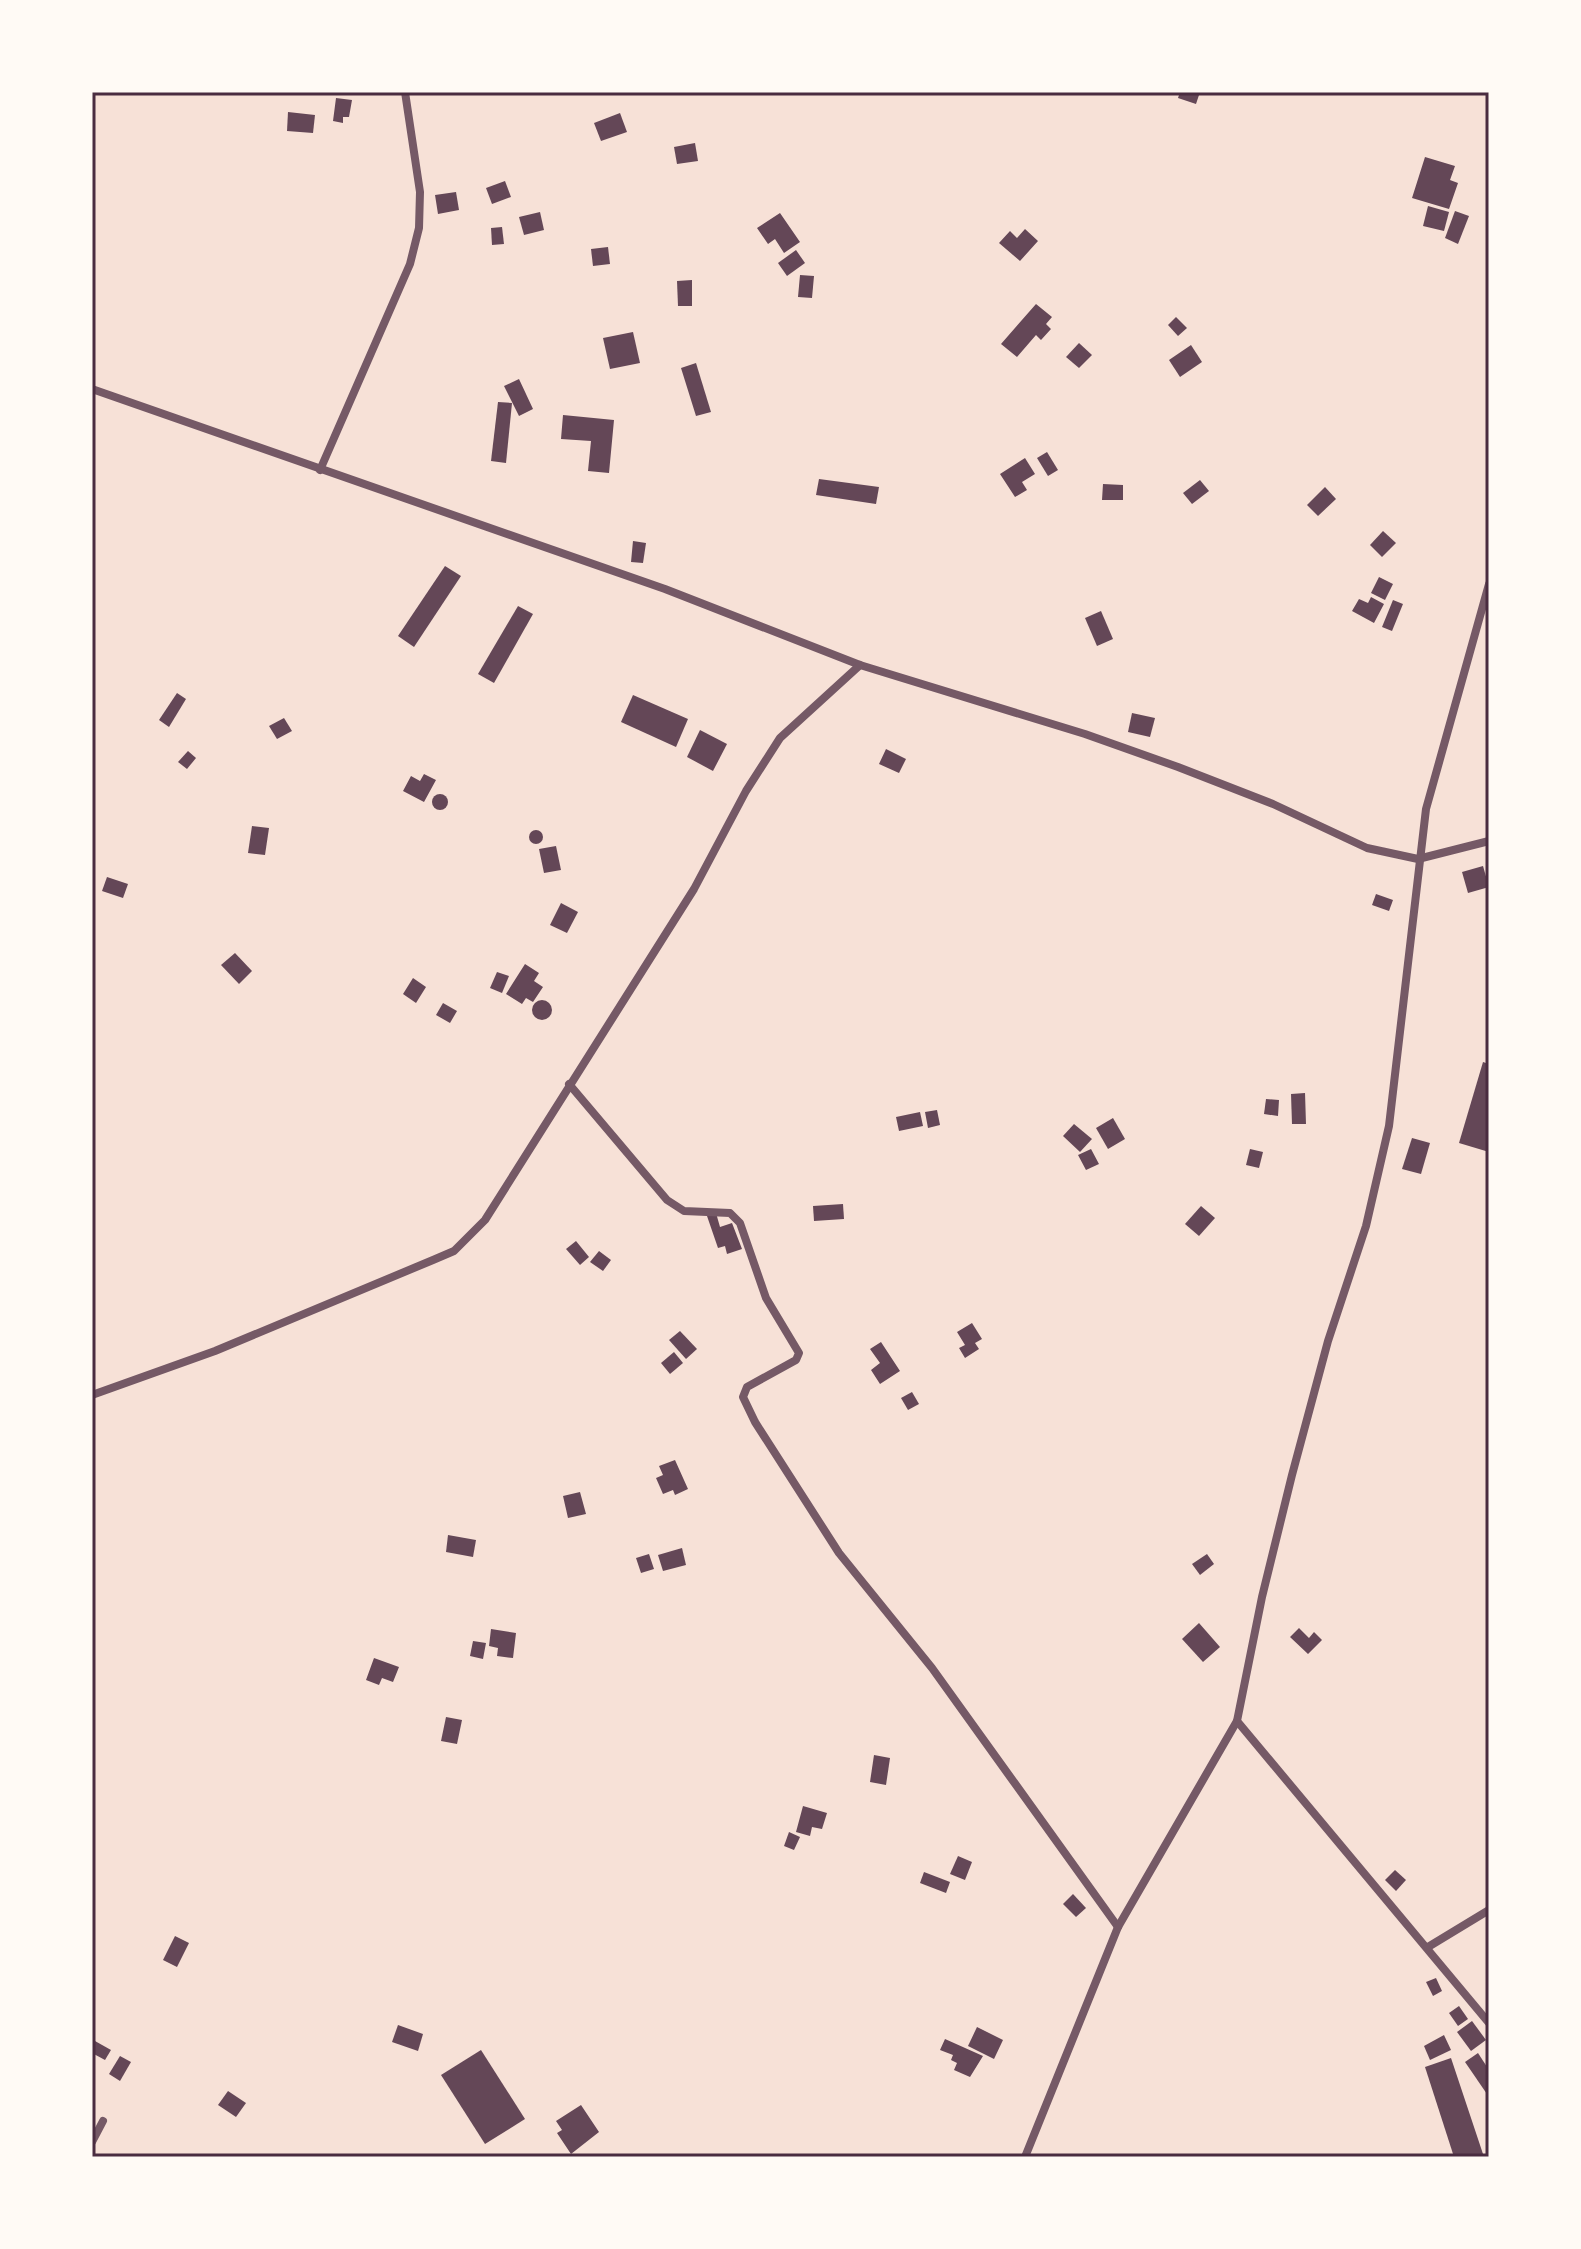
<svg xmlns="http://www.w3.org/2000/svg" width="1581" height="2249" viewBox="0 0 1581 2249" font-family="'Archivo Narrow',sans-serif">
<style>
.building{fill:#644757}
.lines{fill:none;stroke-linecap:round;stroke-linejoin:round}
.minor{stroke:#755966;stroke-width:8}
.neatline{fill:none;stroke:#4a2c40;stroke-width:3}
</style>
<rect width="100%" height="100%" fill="#f7e1d7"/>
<g class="building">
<polygon points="1180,92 1200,92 1196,104 1178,98"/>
<polygon points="336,98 352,100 349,117 343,117 343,123 333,121"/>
<polygon points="288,112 315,115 313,133 287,131"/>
<polygon points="620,113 627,132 601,141 594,123"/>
<polygon points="695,143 698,161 677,164 674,147"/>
<polygon points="1425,157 1455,166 1450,180 1458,183 1449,209 1412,198"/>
<polygon points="505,181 511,197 492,204 486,188"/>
<polygon points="456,192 459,210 438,214 435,195"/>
<polygon points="1428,206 1449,212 1444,231 1423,226"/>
<polygon points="1455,211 1469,216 1458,244 1445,238"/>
<polygon points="540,212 544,230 524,235 519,217"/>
<polygon points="780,213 800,242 784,253 775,239 768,244 757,228"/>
<polygon points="502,227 504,244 492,245 491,228"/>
<polygon points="1025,229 1038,241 1020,261 999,243 1010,231 1017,238"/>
<polygon points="608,247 610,264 593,266 591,249"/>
<polygon points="796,250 805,263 787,276 778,263"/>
<polygon points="800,275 814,276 812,298 798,297"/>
<polygon points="692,280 692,306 678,306 677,281"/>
<polygon points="1036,304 1052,317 1046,324 1051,329 1041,340 1036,335 1017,357 1001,344"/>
<polygon points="1176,317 1187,328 1178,336 1168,325"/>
<polygon points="633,332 640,363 610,369 603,338"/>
<polygon points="1079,343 1092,355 1079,368 1066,357"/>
<polygon points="1191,345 1202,362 1180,377 1169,360"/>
<polygon points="696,363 711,412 696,416 681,368"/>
<polygon points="519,379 533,409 519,416 504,386"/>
<polygon points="498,402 512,403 506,463 491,461"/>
<polygon points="563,415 614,420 609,473 588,471 591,441 561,439"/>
<polygon points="1047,452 1058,470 1048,476 1037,458"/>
<polygon points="1025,458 1035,474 1022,482 1027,490 1015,497 1000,474"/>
<polygon points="819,479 879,487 876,504 816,495"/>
<polygon points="1200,480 1209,491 1192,504 1183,493"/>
<polygon points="1103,484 1123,485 1123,500 1102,500"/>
<polygon points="1325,487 1336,499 1318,516 1307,505"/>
<polygon points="1383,531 1396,543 1382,557 1370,545"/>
<polygon points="633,541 646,543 643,563 631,562"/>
<polygon points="445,566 461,576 414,647 398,636"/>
<polygon points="1379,577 1393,584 1385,600 1371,593"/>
<polygon points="1371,597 1384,604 1374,623 1352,611 1359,599 1368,603"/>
<polygon points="1393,600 1403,604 1392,631 1382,627"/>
<polygon points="518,606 533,614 494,683 478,674"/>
<polygon points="1101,611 1113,639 1097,646 1085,618"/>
<polygon points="177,693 186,699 169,727 159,720"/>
<polygon points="633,695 688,719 676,747 621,722"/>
<polygon points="1132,713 1155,718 1150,737 1128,732"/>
<polygon points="284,718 292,731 277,739 269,726"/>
<polygon points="700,730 727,744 713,771 687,757"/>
<polygon points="886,749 906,759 899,773 879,764"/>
<polygon points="188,751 196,758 187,769 178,762"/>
<polygon points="424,774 436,780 424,802 403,791 411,776 420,781"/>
<circle cx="440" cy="802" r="8"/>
<polygon points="252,826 269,828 265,855 248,853"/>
<circle cx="536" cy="837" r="7"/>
<polygon points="556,846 561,870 544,873 539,849"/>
<polygon points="1483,866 1489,887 1468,893 1462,872"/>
<polygon points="107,877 128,884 123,898 102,891"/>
<polygon points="1376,894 1393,900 1389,911 1372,905"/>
<polygon points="561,903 578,912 567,933 550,925"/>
<polygon points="235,953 252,971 239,984 221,965"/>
<polygon points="525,964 539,973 534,981 543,987 533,1002 526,998 522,1004 506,994"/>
<polygon points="497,972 509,976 502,993 490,988"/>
<polygon points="413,978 426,987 416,1003 403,994"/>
<circle cx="542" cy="1010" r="10"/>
<polygon points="443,1003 457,1011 450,1023 436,1015"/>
<polygon points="1483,1062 1489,1064 1489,1152 1459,1143"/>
<polygon points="1305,1093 1306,1124 1292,1124 1291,1094"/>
<polygon points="1266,1099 1279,1100 1278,1116 1264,1114"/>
<polygon points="937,1110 940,1125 928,1128 925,1112"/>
<polygon points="920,1112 923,1126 899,1131 896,1117"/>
<polygon points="1113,1118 1125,1139 1108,1149 1096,1128"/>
<polygon points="1074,1124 1092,1139 1080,1152 1063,1136"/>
<polygon points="1412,1138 1430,1143 1421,1174 1402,1169"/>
<polygon points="1091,1149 1099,1164 1086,1170 1078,1155"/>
<polygon points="1250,1149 1263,1152 1259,1168 1246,1165"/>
<polygon points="843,1204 844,1219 814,1221 813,1206"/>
<polygon points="1201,1206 1215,1218 1199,1236 1185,1224"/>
<polygon points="716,1213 720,1227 732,1223 742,1249 727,1254 725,1246 718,1248 707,1216"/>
<polygon points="576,1241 589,1257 580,1265 566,1249"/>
<polygon points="599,1251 611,1260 603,1271 590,1262"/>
<polygon points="972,1323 982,1339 975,1343 979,1349 965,1358 959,1348 965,1345 957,1332"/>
<polygon points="680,1331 697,1349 686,1359 669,1340"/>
<polygon points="881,1342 900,1371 880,1384 871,1370 880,1363 870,1349"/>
<polygon points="674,1352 683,1363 670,1374 661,1363"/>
<polygon points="912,1392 919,1404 908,1410 901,1398"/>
<polygon points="675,1460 688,1489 675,1495 673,1490 663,1494 656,1478 663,1475 659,1466"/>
<polygon points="580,1492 586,1514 568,1518 563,1496"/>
<polygon points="448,1535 476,1540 473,1557 446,1552"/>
<polygon points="682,1548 686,1565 663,1571 658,1555"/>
<polygon points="649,1554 654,1569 641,1573 636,1558"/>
<polygon points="1207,1554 1214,1564 1200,1575 1192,1564"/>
<polygon points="1199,1623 1220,1647 1203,1662 1182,1639"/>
<polygon points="1299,1628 1309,1638 1314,1632 1322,1640 1308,1654 1290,1637"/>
<polygon points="491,1629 516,1633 513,1658 497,1656 498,1648 489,1646"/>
<polygon points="473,1641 486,1643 483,1659 470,1656"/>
<polygon points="374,1658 399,1667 393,1682 382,1678 379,1685 366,1680"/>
<polygon points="446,1717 462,1720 457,1744 441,1741"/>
<polygon points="874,1755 890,1758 886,1785 870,1782"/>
<polygon points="803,1806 827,1813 822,1829 812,1827 810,1836 796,1832"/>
<polygon points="789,1832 800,1837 794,1850 784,1846"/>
<polygon points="958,1856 972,1862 965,1880 950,1874"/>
<polygon points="1395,1870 1406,1880 1396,1891 1385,1880"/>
<polygon points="924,1872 950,1882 946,1893 920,1883"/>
<polygon points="1073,1894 1086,1908 1076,1917 1063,1904"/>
<polygon points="175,1936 189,1943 177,1967 163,1960"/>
<polygon points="1436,1978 1442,1991 1433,1996 1426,1982"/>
<polygon points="1459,2006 1468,2019 1458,2026 1449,2013"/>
<polygon points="1472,2021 1486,2040 1471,2051 1457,2032"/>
<polygon points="398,2025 423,2034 418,2051 392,2042"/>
<polygon points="977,2027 1003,2040 994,2059 968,2046"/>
<polygon points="1444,2035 1451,2050 1430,2060 1424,2046"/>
<polygon points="945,2039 983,2056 970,2077 954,2070 957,2063 951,2060 953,2055 940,2050"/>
<polygon points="95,2041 111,2050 105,2060 92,2053"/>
<polygon points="481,2050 525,2119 485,2144 441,2075"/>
<polygon points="1478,2053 1489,2070 1489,2097 1465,2062"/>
<polygon points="120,2056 131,2062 120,2081 109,2074"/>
<polygon points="1451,2058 1484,2157 1454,2157 1425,2067"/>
<polygon points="228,2091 246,2103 236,2117 218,2105"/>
<polygon points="581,2105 599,2132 571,2154 557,2133 562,2130 556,2121"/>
</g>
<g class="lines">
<g class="minor">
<polyline points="92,389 665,589 860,665 1085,734 1178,767 1273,804 1367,848 1418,859 1489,841"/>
<polyline points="320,470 410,264 419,228 420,192 405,92"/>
<polyline points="1489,584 1426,809 1389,1126 1366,1226 1328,1341 1292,1475 1262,1597 1237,1721 1489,2023"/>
<polyline points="569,1084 667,1200 684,1211 730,1213 740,1223 766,1298 799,1353 796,1360 747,1387 743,1397 755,1422 839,1553 932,1668 1118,1927"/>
<polyline points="92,1395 215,1351 433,1260 454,1251 485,1220 694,889 746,791 780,738 860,665"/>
<polyline points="1428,1947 1489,1910"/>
<polyline points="92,2142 103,2121"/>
<polyline points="1025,2157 1118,1927 1237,1721"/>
</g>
</g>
<rect width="1581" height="2249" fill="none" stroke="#fffaf5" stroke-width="188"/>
<rect x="94" y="94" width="1393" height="2061" class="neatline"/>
</svg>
